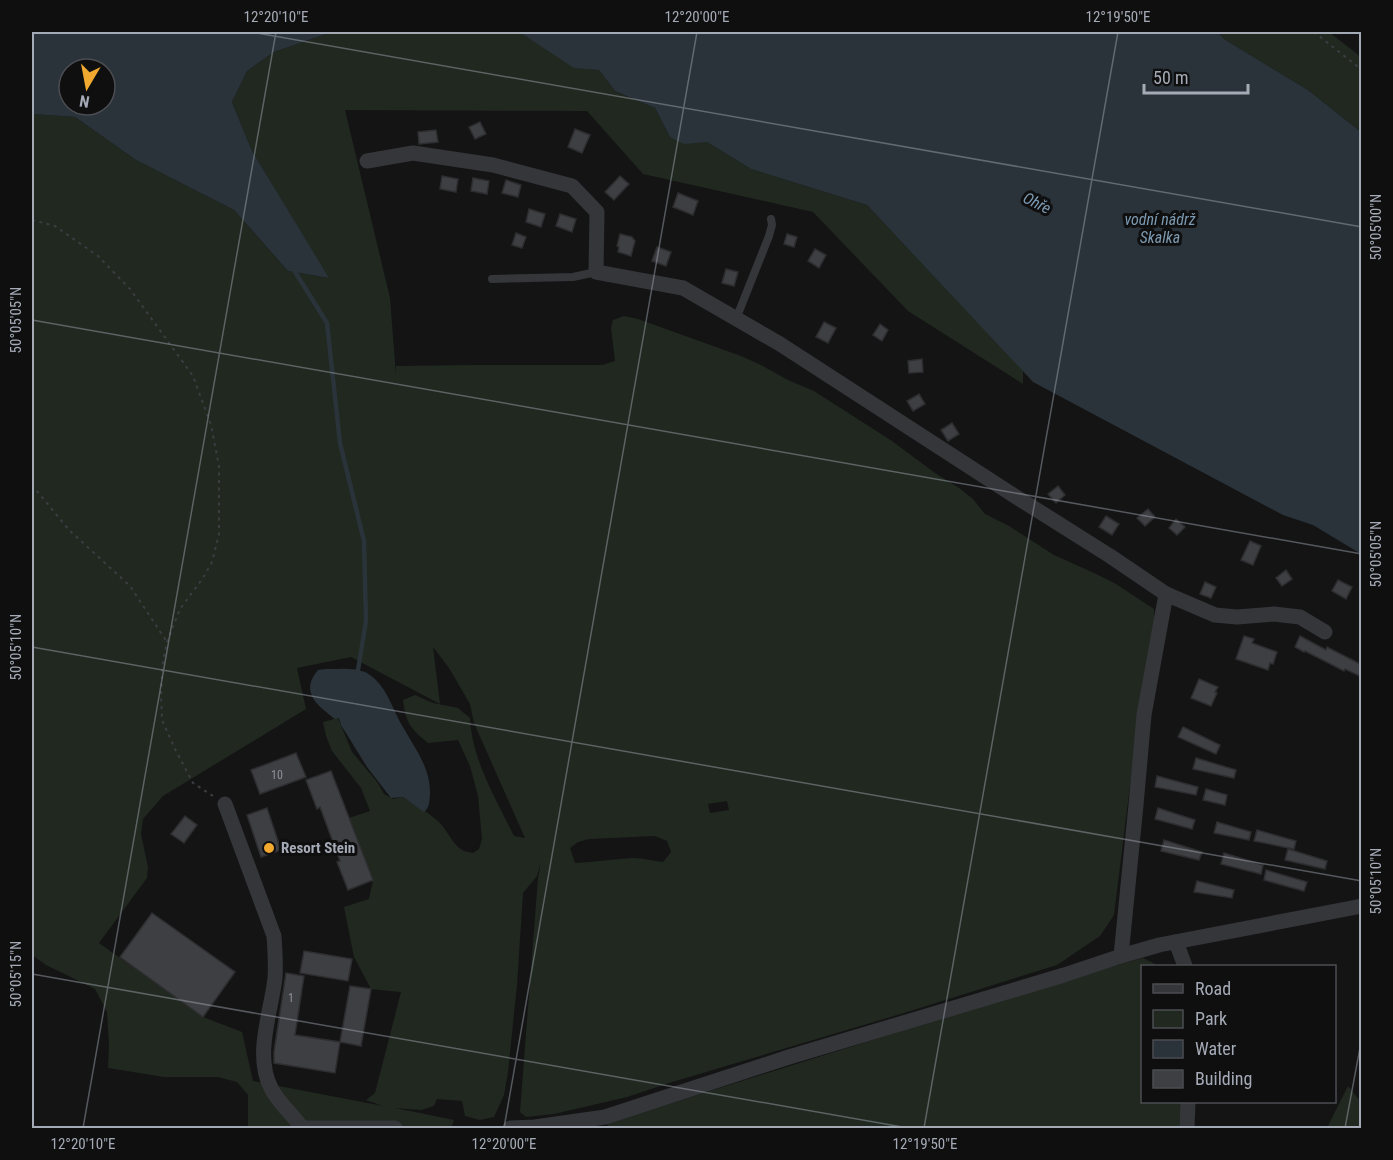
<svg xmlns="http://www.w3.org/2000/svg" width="1393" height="1160" viewBox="0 0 1393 1160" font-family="'Roboto Condensed',sans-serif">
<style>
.green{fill:#202820;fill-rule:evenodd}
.water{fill:#2a3339;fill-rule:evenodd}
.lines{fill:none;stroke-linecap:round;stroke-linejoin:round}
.stream{stroke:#2a3339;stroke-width:4.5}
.building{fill:#3e3f42;stroke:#2e2e31;stroke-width:1.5}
.path{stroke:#3b3d41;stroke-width:2;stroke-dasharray:3 4.5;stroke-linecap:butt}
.service{stroke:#35363a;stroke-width:8}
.minor{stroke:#35363a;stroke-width:15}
.ticks{fill:none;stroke:#a5abb6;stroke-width:1.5;stroke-opacity:0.45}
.poi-dot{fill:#f2a92f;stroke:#0f0f10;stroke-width:2}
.labels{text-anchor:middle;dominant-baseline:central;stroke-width:6;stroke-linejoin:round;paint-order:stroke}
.number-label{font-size:12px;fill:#8b9099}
.poi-label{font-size:15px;font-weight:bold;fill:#a5abb6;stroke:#0f0f10;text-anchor:start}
.water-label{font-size:16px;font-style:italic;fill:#7c9ab1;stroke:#0f0f10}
.neatline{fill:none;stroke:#a5abb6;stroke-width:2}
.ticks-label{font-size:15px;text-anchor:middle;fill:#a5abb6}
</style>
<rect width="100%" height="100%" fill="#141415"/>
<g class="green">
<path d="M332,32H519L574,67L599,70L615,91L655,108L670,137L707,142L751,169L867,205L1023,370V384L908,311L813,212L643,174L587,111L345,110L390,298L396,375V366L474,365H602L615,361L611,328L613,320L624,316L638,319L741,356L761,365L788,380L814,391L892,441L935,473L959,488L973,499L985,514L1009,526L1054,555L1094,573L1116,584L1154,609L1155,635L1140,705L1114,915L1100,936L1057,965L904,1013L669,1083L627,1097L554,1114L526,1117L520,1112L538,878L541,862L537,876L523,893L517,985L508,1072L504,1095L494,1117L480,1120L465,1116L462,1101L437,1099L434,1106L421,1110L395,1108L454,1120L451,1128H248V1095L237,1082L218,1077H164L108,1068L109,1044L107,1012L95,989L46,965L32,955V114L75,117L136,160L234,210L288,271L328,278L252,151L232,102L247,71L274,52ZM433,647L449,668L470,704L474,723L525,838L514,836C496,799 472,760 470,718L458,708L433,703L415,695L403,700C406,723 410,728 428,743L458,740L470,766L478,796L482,839L479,849L473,853C454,852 451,834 439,822C428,812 415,805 403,797L393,799L384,794L378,783L352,752L338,718L323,722L326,736L332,751L361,788L370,811L349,818L373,880L369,899L344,907L354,957L371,989L401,992L375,1093L366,1100L383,1106L253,1081L242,1032L203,1017L99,943L147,878L148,867L141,834L143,819L163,796L306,709L297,668L351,657L440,704ZM727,801L729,810L710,813L708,804ZM655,836L667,841L671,852L663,862C653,861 643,858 634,858C614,859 595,862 575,863L570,848L578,842L589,839Z"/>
<polygon points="1218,32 1329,32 1361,57 1361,132 1308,90 1224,39"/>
<polygon points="1143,958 1155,964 1157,966 1142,966 1142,1102 1181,1102 1181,1128 607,1128 608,1123 1070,978"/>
<polygon points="1348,1086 1361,1102 1361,1128 1327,1128"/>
</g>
<g class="water">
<path d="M32,32H332L274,52L247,71L232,102L252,151L329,278L288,271L234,210L136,160L75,117L32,114ZM69,69H105V105H69Z"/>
<polygon points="519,32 1218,32 1224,39 1308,90 1361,132 1361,554 1313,525 1283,515 1033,382 867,205 751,169 707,142 684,144 670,137 655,108 615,91 599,70 574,68"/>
<path d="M326,669C339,669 355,667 367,673C387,685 392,709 403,727C415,749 431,768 430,795C429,802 430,807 424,812L403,797L391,798L367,767L341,725L339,718L335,719C318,705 299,693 318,670Z"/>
</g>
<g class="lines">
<polyline class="stream" points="292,267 327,323 340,443 364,541 366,621 358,670"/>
</g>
<g class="building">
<polygon points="480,122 486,134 475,139 469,127"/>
<polygon points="575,129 590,135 582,153 568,147"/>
<polygon points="436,130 438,142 419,144 418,132"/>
<polygon points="442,176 458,179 456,192 440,189"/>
<polygon points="620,176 629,184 614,200 605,192"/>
<polygon points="473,178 489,181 487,194 471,191"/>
<polygon points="506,180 521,185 518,197 502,193"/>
<polygon points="678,193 698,201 693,215 673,207"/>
<polygon points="529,209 545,214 541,227 526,222"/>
<polygon points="560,214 576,219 572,232 556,226"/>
<polygon points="516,233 526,237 522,248 512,245"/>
<polygon points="620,234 632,237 635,241 631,256 618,252 619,247 617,246"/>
<polygon points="787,234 797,237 794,247 784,244"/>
<polygon points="657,247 671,252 666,266 652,261"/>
<polygon points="815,249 826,255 819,268 808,261"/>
<polygon points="726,269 738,272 734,286 722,283"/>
<polygon points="824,322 836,328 828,343 816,337"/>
<polygon points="880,324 888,330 882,341 873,335"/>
<polygon points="922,359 923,372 909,373 908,361"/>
<polygon points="919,394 925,404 913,411 907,401"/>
<polygon points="952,423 959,434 948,441 941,430"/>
<polygon points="1058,486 1065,495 1056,503 1048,494"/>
<polygon points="1148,509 1155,517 1145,526 1137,518"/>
<polygon points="1106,516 1119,524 1112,535 1099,527"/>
<polygon points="1176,519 1185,527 1177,535 1169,528"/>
<polygon points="1250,541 1261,546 1253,565 1241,560"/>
<polygon points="1286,570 1292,579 1282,586 1276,578"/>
<polygon points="1338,580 1352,587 1346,599 1332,591"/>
<polygon points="1205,582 1216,587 1211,598 1200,594"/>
<polygon points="1244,636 1254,639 1252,643 1277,652 1273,664 1270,663 1268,670 1236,659"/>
<polygon points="1300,636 1326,650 1327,647 1362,665 1362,677 1345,669 1344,671 1305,651 1304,652 1295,647"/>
<polygon points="1199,679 1218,687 1215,692 1217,693 1211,706 1191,698"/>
<polygon points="1183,727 1220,745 1216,754 1178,737"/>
<polygon points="296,753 306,777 260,794 251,770"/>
<polygon points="1196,758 1236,770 1234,778 1193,769"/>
<polygon points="331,771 373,880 348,890 337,862 340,861 320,807 317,809 306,780"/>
<polygon points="1157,776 1198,787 1196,795 1155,787"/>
<polygon points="1206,789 1227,795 1225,805 1203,800"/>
<polygon points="267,808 281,850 261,857 247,815"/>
<polygon points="1158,808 1195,820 1192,829 1155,819"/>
<polygon points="185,816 197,825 184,843 171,834"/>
<polygon points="1217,822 1251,832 1249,840 1214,833"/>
<polygon points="1257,830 1296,841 1294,849 1254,841"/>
<polygon points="1164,840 1202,852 1199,860 1161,851"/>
<polygon points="1288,849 1327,861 1325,869 1285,860"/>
<polygon points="1224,853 1263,865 1261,874 1221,864"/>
<polygon points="1266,870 1307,882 1304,891 1264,880"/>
<polygon points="1197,881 1234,890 1232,898 1194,892"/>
<polygon points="152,913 235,972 203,1017 120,957"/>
<polygon points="304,951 352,959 348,981 300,973"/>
<polygon points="286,973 304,976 295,1035 340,1042 335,1073 274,1063 274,1052"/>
<polygon points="350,986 371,989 361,1046 340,1042"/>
</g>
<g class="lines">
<g class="path">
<polyline points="1314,32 1362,70"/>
<polyline points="32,220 55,226 98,256 130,289 193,376 211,425 219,466 219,534 212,562 203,578 180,609 167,642 163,660 161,694 162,720 175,749 193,783 213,796"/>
<polyline points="32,485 69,530 130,586 167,642"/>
</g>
<g class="service">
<polyline points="492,279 573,277 596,272"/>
<polyline points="736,319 769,236 772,225 771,219"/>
</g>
<g class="minor">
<polyline points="367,161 413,153 493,165 572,186 597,212 596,272 683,288 780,344 1010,493 1110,556 1166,594 1144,715 1136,805 1121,956 1064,975 789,1057 605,1117 535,1127 510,1128"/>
<polyline points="1166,594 1215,615 1237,617 1274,614 1300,617 1325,632"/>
<path d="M225,804L274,936C275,951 276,964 275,978C271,1013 254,1055 271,1088C278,1103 293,1114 302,1128"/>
<polyline points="1176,942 1185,966"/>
<polyline points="1121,956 1159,945 1362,906"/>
<polyline points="302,1128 395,1128"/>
<polyline points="1187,1128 1188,1102"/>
</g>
</g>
<path class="ticks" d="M251,32L1362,227M32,320L1362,554M32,647L1362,881M32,974L908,1128M83,1128L276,32M504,1128L697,32M924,1128L1118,32M1345,1128L1362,1037"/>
<circle class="poi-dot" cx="269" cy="848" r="6"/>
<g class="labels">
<g class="number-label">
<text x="277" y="775">10</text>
<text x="291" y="998">1</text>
</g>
<g class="poi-label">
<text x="281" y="848">Resort Stein</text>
</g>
<g class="water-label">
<text transform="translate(1037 203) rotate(27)">Ohře</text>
<text x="1160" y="219">vodní nádrž<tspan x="1160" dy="18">Skalka</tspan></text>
</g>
</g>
<rect width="1393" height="1160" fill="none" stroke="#0f0f10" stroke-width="66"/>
<rect x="1141" y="965" width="195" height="138" fill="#0f0f10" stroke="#4b4d52" stroke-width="1.5"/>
<rect x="1153" y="984" width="30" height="9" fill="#35363a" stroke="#4b4d52" stroke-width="1.5"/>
<text x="1195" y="995" font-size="18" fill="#a5abb6">Road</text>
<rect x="1153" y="1010" width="30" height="18" fill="#202820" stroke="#4b4d52" stroke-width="1.5"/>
<text x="1195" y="1025" font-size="18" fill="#a5abb6">Park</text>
<rect x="1153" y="1040" width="30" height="18" fill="#2a3339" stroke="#4b4d52" stroke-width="1.5"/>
<text x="1195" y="1055" font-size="18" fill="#a5abb6">Water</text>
<rect x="1153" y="1070" width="30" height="18" fill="#3e3f42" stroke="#4b4d52" stroke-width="1.5"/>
<text x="1195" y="1085" font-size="18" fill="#a5abb6">Building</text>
<g transform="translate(87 87) rotate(190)"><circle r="28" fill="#0f0f10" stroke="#4b4d52" stroke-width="1.5"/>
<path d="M0-4.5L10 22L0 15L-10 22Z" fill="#f2a92f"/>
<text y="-9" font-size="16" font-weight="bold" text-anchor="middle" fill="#a5abb6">N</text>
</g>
<path d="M1144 84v9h104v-9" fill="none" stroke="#a5abb6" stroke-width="3"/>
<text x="1153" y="84" font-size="18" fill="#a5abb6" stroke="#0f0f10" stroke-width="4.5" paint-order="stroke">50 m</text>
<rect x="33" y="33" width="1327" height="1094" class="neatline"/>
<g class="ticks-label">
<text x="276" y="22">12°20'10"E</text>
<text x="697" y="22">12°20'00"E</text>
<text x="1118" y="22">12°19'50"E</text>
<text transform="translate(1376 227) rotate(-90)" y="5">50°05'00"N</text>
<text transform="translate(16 320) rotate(-90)" y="5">50°05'05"N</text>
<text transform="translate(1376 554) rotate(-90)" y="5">50°05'05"N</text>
<text transform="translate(16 647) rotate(-90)" y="5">50°05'10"N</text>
<text transform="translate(1376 881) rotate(-90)" y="5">50°05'10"N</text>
<text transform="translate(16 974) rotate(-90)" y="5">50°05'15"N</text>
<text x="83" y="1149">12°20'10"E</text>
<text x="504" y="1149">12°20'00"E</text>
<text x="925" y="1149">12°19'50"E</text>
</g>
</svg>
